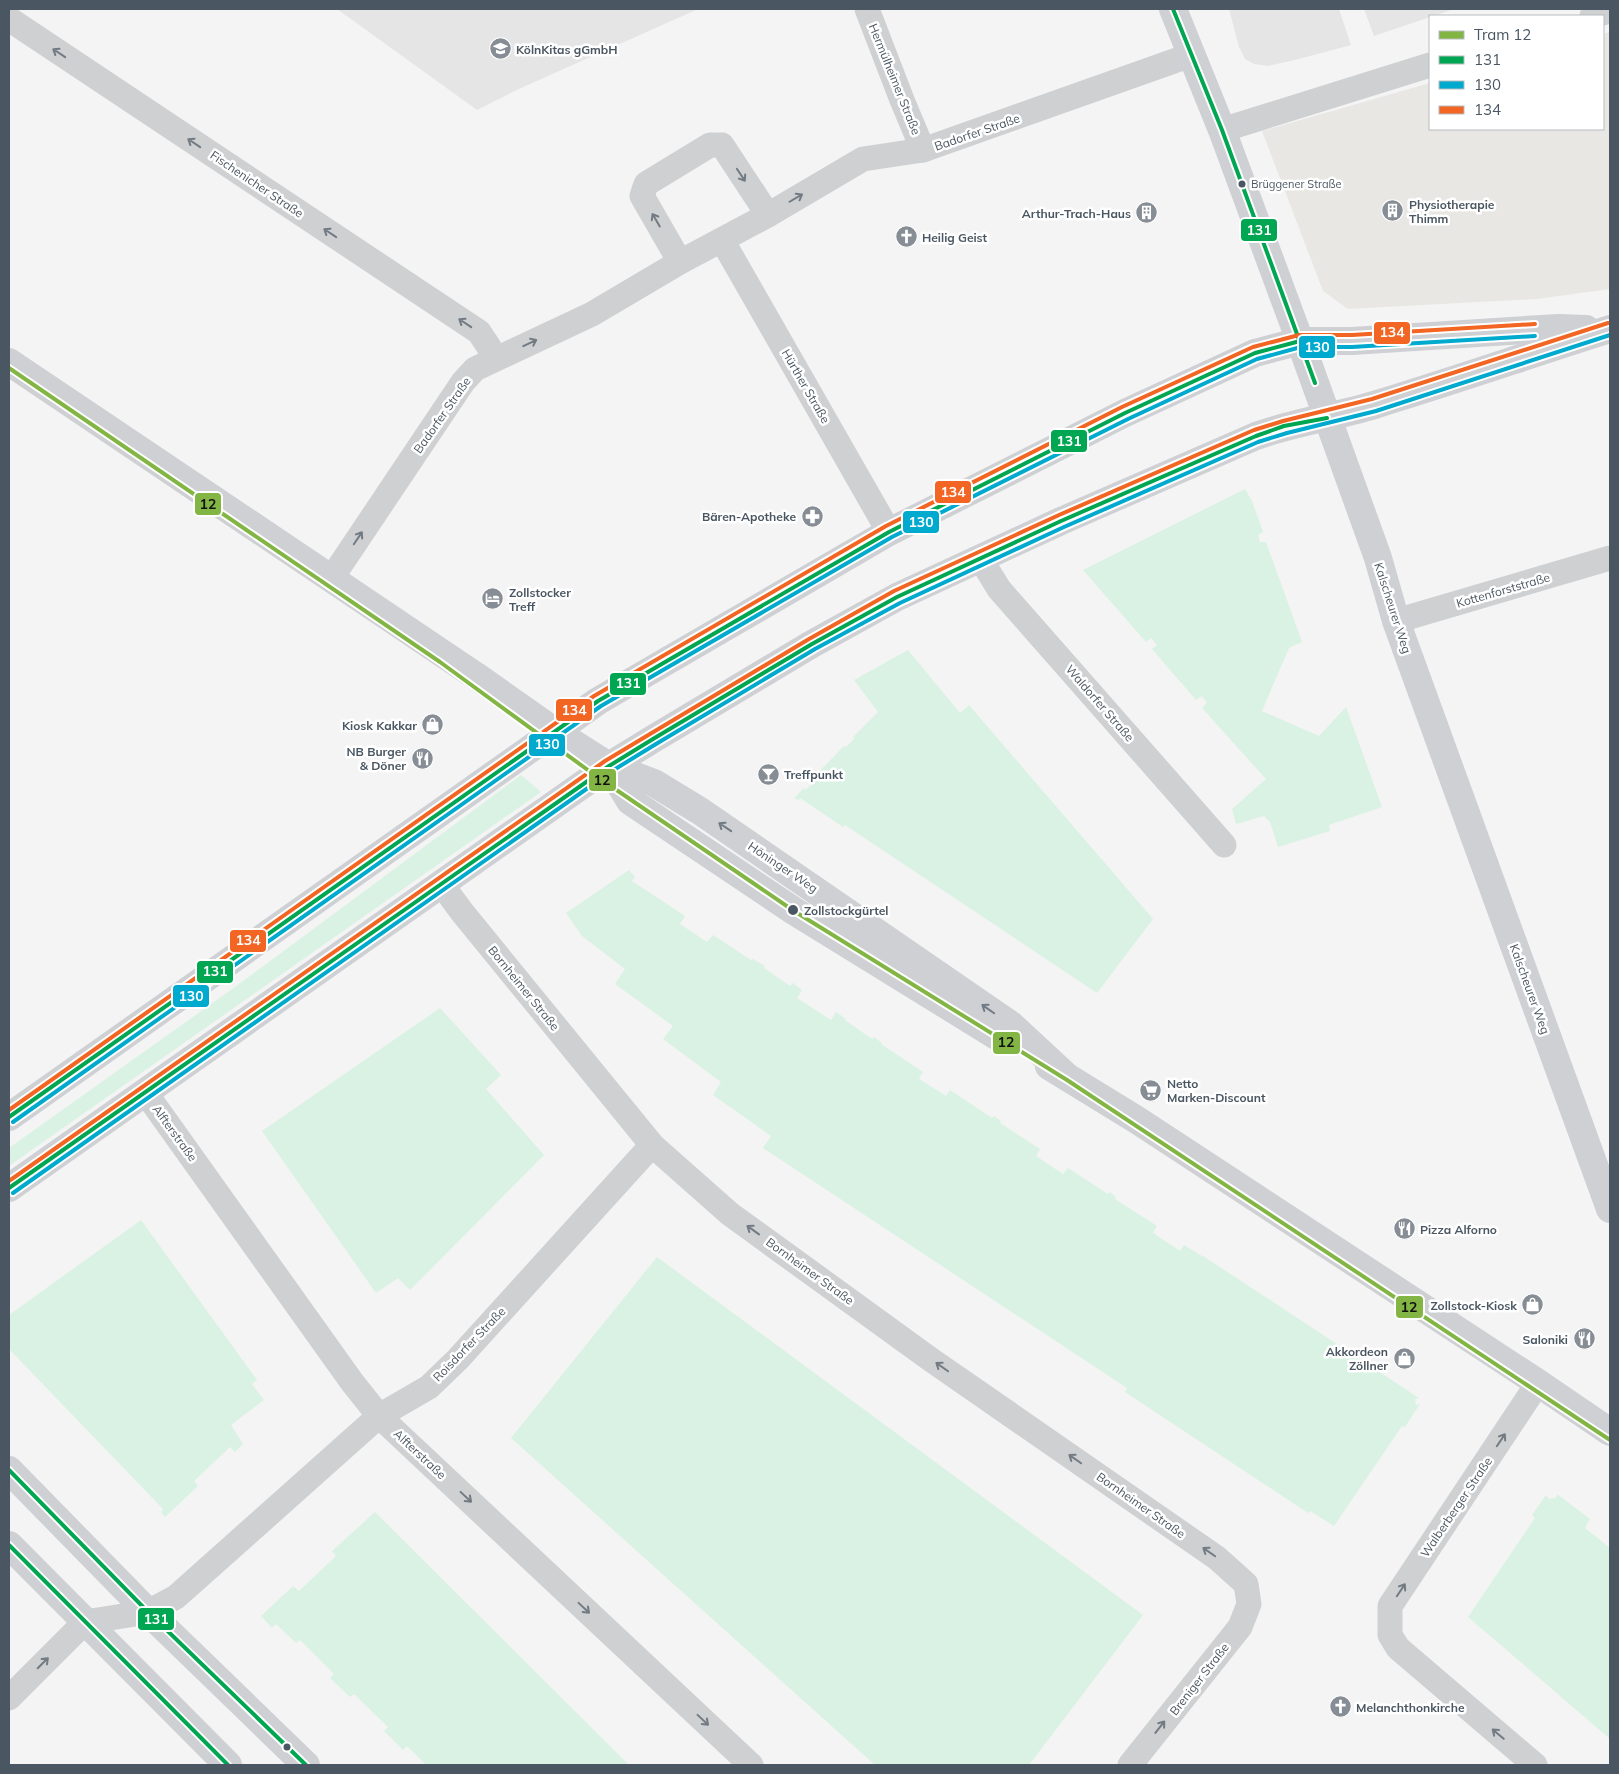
<svg xmlns="http://www.w3.org/2000/svg" width="1619" height="1774" viewBox="0 0 1619 1774" font-family="Mulish,sans-serif">
<style>
.commercial{fill:#e8e7e3}
.education{fill:#e6e5e6}
.green{fill:#d9f2e3}
.lines{fill:none;stroke-linecap:round;stroke-linejoin:round}
.street{stroke:#ced0d2;stroke-width:25}
.secondary{stroke:#ced0d4;stroke-width:28}
.bus-1-casing{stroke:#fff;stroke-width:8}
.bus-2-casing{stroke:#fff;stroke-width:8}
.bus-3-casing{stroke:#fff;stroke-width:8}
.bus-1{stroke:#00a651;stroke-width:4}
.bus-2{stroke:#00a9ce;stroke-width:4}
.bus-3{stroke:#f26522;stroke-width:4}
.tram-1-casing{stroke:#fff;stroke-width:8}
.tram-1{stroke:#82b544;stroke-width:4}
.oneway{stroke:#727b83}
.oneway2{stroke:#727b84}
.bus-dot{fill:#4a5661;stroke:#fff;stroke-width:2}
.labels{text-anchor:middle;dominant-baseline:central;stroke-width:5;stroke-linejoin:round;paint-order:stroke}
.bus-label{font-size:11px;fill:#4a5661;stroke:#fff;text-anchor:start}
.poi-label{font-size:12px;font-weight:bold;fill:#4a5661;stroke:#fff;text-anchor:start}
.street-label{font-size:12px;fill:#4a5661;stroke:#fff}
.stop-label{font-size:12px;font-weight:bold;fill:#4a5661;stroke:#fff;text-anchor:start}
.line-badge{stroke:#fff;stroke-width:2}
.badge-label{font-size:14px;text-anchor:middle;font-weight:bold;fill:#fff}
.pale-badge-label{font-size:14px;text-anchor:middle;font-weight:bold;fill:#111}
</style>
<rect width="100%" height="100%" fill="#f4f4f4"/>
<polygon class="commercial" points="1610,32 1610,289 1537,299 1348,309 1323,291 1262,131 1430,83 1430,129 1603,129 1603,34"/>
<g class="education">
<polygon points="337,9 695,9 696,10 521,88 477,110"/>
<polygon points="1229,9 1339,9 1351,45 1295,60 1268,66 1254,64 1245,59 1239,47"/>
<polygon points="1364,9 1454,9 1374,36"/>
</g>
<g class="green">
<polygon points="1245,489 1252,501 1263,532 1258,535 1260,542 1266,542 1302,642 1289,648 1262,711 1319,736 1346,707 1382,807 1329,825 1330,831 1278,847 1270,822 1264,816 1236,824 1232,809 1266,779 1202,708 1207,703 1202,696 1196,700 1152,649 1157,645 1151,638 1146,642 1083,570"/>
<polygon points="908,650 960,713 969,705 1153,919 1097,993 845,825 843,827 800,798 799,800 794,798 804,788 806,790 813,782 811,780 844,746 846,747 854,739 853,737 878,712 854,680"/>
<polygon points="521,775 541,792 9,1166 9,1148 235,987"/>
<polygon points="629,870 635,877 632,881 685,916 680,924 707,942 713,935 751,960 753,959 765,966 764,968 790,986 793,983 802,990 797,998 831,1020 836,1012 846,1019 845,1020 872,1039 874,1037 881,1042 881,1044 923,1072 919,1079 946,1096 950,1090 992,1118 994,1116 1001,1121 1000,1123 1040,1149 1036,1156 1063,1174 1068,1168 1108,1194 1110,1192 1116,1197 1115,1199 1157,1226 1153,1233 1180,1251 1184,1245 1202,1256 1203,1256 1419,1398 1415,1399 1416,1405 1420,1404 1405,1427 1402,1426 1334,1526 1310,1511 1308,1513 1125,1392 1127,1388 763,1148 771,1136 713,1095 721,1082 663,1039 673,1026 615,984 625,969 582,936 566,913"/>
<polygon points="440,1008 501,1075 486,1089 544,1155 410,1290 398,1278 376,1293 262,1131"/>
<polygon points="141,1220 257,1380 252,1384 264,1400 231,1425 243,1444 235,1452 230,1447 194,1481 198,1486 165,1517 161,1512 163,1509 9,1349 9,1315"/>
<polygon points="657,1257 1143,1615 1029,1765 875,1765 511,1438"/>
<polygon points="1557,1494 1590,1519 1585,1528 1610,1548 1610,1739 1468,1617 1535,1518 1532,1515 1546,1495 1549,1499 1556,1498"/>
<polygon points="375,1512 629,1765 426,1765 407,1746 403,1750 384,1731 388,1727 354,1694 350,1697 330,1678 334,1674 300,1640 296,1643 276,1624 272,1628 261,1616 293,1586 299,1591 336,1556 332,1551"/>
</g>
<g class="lines">
<g class="street">
<polyline points="867,9 902,100 923,150"/>
<polyline points="1592,16 1610,11"/>
<polyline points="9,19 479,332 489,347 493,360"/>
<polyline points="1222,130 1430,65"/>
<polyline points="722,240 889,532"/>
<polyline points="680,262 642,196 646,184 710,145 722,145 768,215"/>
<polyline points="980,558 999,589 1224,845"/>
<polyline points="331,579 463,382 475,369 592,314 680,262 768,215 863,159 923,150 1191,55"/>
<polyline points="1396,621 1610,558"/>
<polyline points="442,885 462,912 652,1145 730,1214 930,1359 1217,1558 1246,1584 1249,1604 1240,1627 1130,1765"/>
<polyline points="145,1092 352,1382 379,1416 751,1765"/>
<polyline points="9,1698 85,1622 148,1612 176,1597 379,1416 429,1387 458,1359 652,1145"/>
<polyline points="1535,1765 1398,1648 1390,1635 1390,1606 1538,1383"/>
</g>
<g class="secondary">
<polyline points="1173,9 1222,130 1300,341 1378,558 1396,621 1610,1209"/>
<polyline points="9,362 476,676 554,731 609,766 654,783 700,811 1011,1025 1065,1075"/>
<polyline points="609,766 630,801 794,911 1003,1040"/>
<polyline points="1049,1066 1137,1120 1538,1383 1610,1432"/>
<polyline points="9,1117 598,701 889,532 1125,413 1255,353 1300,341 1352,341 1558,328 1586,329"/>
<path d="M9,1188L609,766L653,739L812,644L897,597L1061,521L1256,436C1294,422 1335,417 1374,405C1453,381 1531,354 1610,329"/>
<polyline points="9,1470 148,1612 306,1765"/>
<polyline points="9,1545 228,1765"/>
</g>
<defs>
<g id="bus-1">
<polyline points="1173,9 1222,130 1315,383"/>
<polyline points="9,1117 598,701 889,532 1125,413 1255,353 1300,341"/>
<polyline points="9,1188 609,766 653,739 812,644 897,597 1061,521 1256,436 1284,426 1327,418"/>
<polyline points="9,1470 148,1612 306,1765"/>
<polyline points="9,1545 228,1765"/>
</g>
<g id="bus-2">
<polyline points="13,1122 601,706 892,537 1128,419 1257,359 1301,347 1352,347 1535,336"/>
<polyline points="13,1193 612,771 656,744 815,649 900,603 1064,527 1258,442 1287,433 1376,411 1610,335"/>
</g>
<g id="bus-3">
<polyline points="9,1110 594,696 886,526 1122,407 1253,347 1299,335 1352,335 1535,324"/>
<polyline points="9,1181 605,761 650,734 809,639 894,591 1059,515 1254,430 1283,421 1372,399 1608,323"/>
</g>
</defs>
<use href="#bus-1" class="bus-1-casing"/>
<use href="#bus-2" class="bus-2-casing"/>
<use href="#bus-3" class="bus-3-casing"/>
<use href="#bus-1" class="bus-1"/>
<use href="#bus-2" class="bus-2"/>
<use href="#bus-3" class="bus-3"/>
<defs>
<polyline id="tram-1" points="9,368 440,662 596,776 794,911 1067,1080 1610,1440"/>
</defs>
<use href="#tram-1" class="tram-1-casing"/>
<use href="#tram-1" class="tram-1"/>
</g>
<defs><path id="oneway-shaft" d="M-6 0H5M1.5-3L5.5 0L1.5 3" fill="none" stroke-width="1.6" stroke-linecap="round" stroke-linejoin="round" transform="scale(1.25)"/></defs>
<g class="oneway">
<use href="#oneway-shaft" transform="translate(59 53) rotate(-146)"/>
<use href="#oneway-shaft" transform="translate(194 143) rotate(-146)"/>
<use href="#oneway-shaft" transform="translate(741 175) rotate(56)"/>
<use href="#oneway-shaft" transform="translate(796 198) rotate(-30)"/>
<use href="#oneway-shaft" transform="translate(656 220) rotate(-120)"/>
<use href="#oneway-shaft" transform="translate(330 233) rotate(-146)"/>
<use href="#oneway-shaft" transform="translate(465 323) rotate(-146)"/>
<use href="#oneway-shaft" transform="translate(530 343) rotate(-25)"/>
<use href="#oneway-shaft" transform="translate(358 538) rotate(-56)"/>
<use href="#oneway-shaft" transform="translate(753 1230) rotate(-144)"/>
<use href="#oneway-shaft" transform="translate(942 1367) rotate(-145)"/>
<use href="#oneway-shaft" transform="translate(1501 1440) rotate(-56)"/>
<use href="#oneway-shaft" transform="translate(1075 1459) rotate(-145)"/>
<use href="#oneway-shaft" transform="translate(466 1497) rotate(43)"/>
<use href="#oneway-shaft" transform="translate(1209 1552) rotate(-145)"/>
<use href="#oneway-shaft" transform="translate(1401 1590) rotate(-56)"/>
<use href="#oneway-shaft" transform="translate(584 1608) rotate(43)"/>
<use href="#oneway-shaft" transform="translate(43 1663) rotate(-45)"/>
<use href="#oneway-shaft" transform="translate(703 1720) rotate(43)"/>
<use href="#oneway-shaft" transform="translate(1160 1727) rotate(-52)"/>
<use href="#oneway-shaft" transform="translate(1498 1734) rotate(-140)"/>
</g>
<g class="oneway2">
<use href="#oneway-shaft" transform="translate(725 827) rotate(-146)"/>
<use href="#oneway-shaft" transform="translate(988 1009) rotate(-145)"/>
</g>
<defs>
<symbol id="school-disc" viewBox="-11 -11 22 22"><circle r="9.5" fill="#868d94" stroke="#fff"/><path d="M0-5L7-2L0 1L-7-2ZM-4 1L0 2.5L4 1V4Q0 6-4 4Z" fill="#fff"/></symbol>
<symbol id="building-disc" viewBox="-11 -11 22 22"><circle r="9.5" fill="#868d94" stroke="#fff"/><path d="M-4-6H4V6H1V3H-1V6H-4ZM-2.5-4.3h1.7v1.8h-1.7ZM.8-4.3h1.7v1.8H.8ZM-2.5-1h1.7V.8h-1.7ZM.8-1h1.7V.8H.8Z" fill="#fff"/></symbol>
<symbol id="church-disc" viewBox="-11 -11 22 22"><circle r="9.5" fill="#868d94" stroke="#fff"/><path d="M-1.2-6h2.4v3.5h3.3v2.4h-3.3V6h-2.4V-.1h-3.3v-2.4h3.3Z" fill="#fff"/></symbol>
<symbol id="pharmacy-disc" viewBox="-11 -11 22 22"><circle r="9.5" fill="#868d94" stroke="#fff"/><path d="M-2-6h4v4h4v4h-4v4h-4v-4h-4v-4h4Z" fill="#fff"/></symbol>
<symbol id="hotel-disc" viewBox="-11 -11 22 22"><circle r="9.5" fill="#868d94" stroke="#fff"/><path d="M-6-4.5h1.5V1H6V5H4.5V3h-9V5H-6ZM-4 0a1.8 1.8 0 1 1 3.6 0ZM.5 0V-2.5h3Q6-2.5 6 0Z" fill="#fff"/></symbol>
<symbol id="shop-disc" viewBox="-11 -11 22 22"><circle r="9.5" fill="#868d94" stroke="#fff"/><path d="M-5-2.5h2.3a2.7 3.5 0 0 1 5.4 0H5L5.5 6h-11ZM-1.5-2.5h3a1.5 2.3 0 0 0-3 0Z" fill="#fff"/></symbol>
<symbol id="restaurant-disc" viewBox="-11 -11 22 22"><circle r="9.5" fill="#868d94" stroke="#fff"/><path d="M-5-6h1v4h1v-4h1v4h1v-4h1v5L-1.5 .5V6h-2V.5L-5-1ZM5-6V6H3V1.5H1.5Q1.5-4 5-6Z" fill="#fff"/></symbol>
<symbol id="bar-disc" viewBox="-11 -11 22 22"><circle r="9.5" fill="#868d94" stroke="#fff"/><path d="M-6-5H6L.8 .8V4.5H3.5V6h-7V4.5H-.8V.8Z" fill="#fff"/></symbol>
<symbol id="supermarket-disc" viewBox="-11 -11 22 22"><circle r="9.5" fill="#868d94" stroke="#fff"/><path d="M-6-5.5h2.5l.6 2H6L4.5 2H-2.5L-4.4-4H-6ZM-1.5 3.2a1.3 1.3 0 1 0 .1 0ZM3 3.2a1.3 1.3 0 1 0 .1 0Z" fill="#fff"/></symbol>
</defs>
<g fill-rule="evenodd">
<use href="#school-disc" x="488" y="36" width="25" height="25"/>
<use href="#building-disc" x="1380" y="198" width="25" height="25"/>
<use href="#building-disc" x="1134" y="200" width="25" height="25"/>
<use href="#church-disc" x="894" y="224" width="25" height="25"/>
<use href="#pharmacy-disc" x="800" y="504" width="25" height="25"/>
<use href="#hotel-disc" x="480" y="586" width="25" height="25"/>
<use href="#shop-disc" x="420" y="712" width="25" height="25"/>
<use href="#restaurant-disc" x="410" y="746" width="25" height="25"/>
<use href="#bar-disc" x="756" y="762" width="25" height="25"/>
<use href="#supermarket-disc" x="1138" y="1078" width="25" height="25"/>
<use href="#restaurant-disc" x="1392" y="1216" width="25" height="25"/>
<use href="#shop-disc" x="1520" y="1292" width="25" height="25"/>
<use href="#restaurant-disc" x="1572" y="1326" width="25" height="25"/>
<use href="#shop-disc" x="1392" y="1346" width="25" height="25"/>
<use href="#church-disc" x="1328" y="1694" width="25" height="25"/>
</g>
<g class="bus-dot">
<circle cx="1242" cy="184" r="4.5"/>
<circle cx="793" cy="910" r="6"/>
<circle cx="287" cy="1747" r="4.5"/>
</g>
<g class="labels">
<g class="bus-label">
<text x="1251" y="184">Brüggener Straße</text>
</g>
<g class="poi-label">
<text x="516" y="49">KölnKitas gGmbH</text>
<text x="1409" y="204">Physiotherapie<tspan x="1409" dy="14">Thimm</tspan></text>
<text x="1131" y="213" text-anchor="end">Arthur-Trach-Haus</text>
<text x="922" y="237">Heilig Geist</text>
<text x="796" y="516" text-anchor="end">Bären-Apotheke</text>
<text x="509" y="592">Zollstocker<tspan x="509" dy="14">Treff</tspan></text>
<text x="417" y="725" text-anchor="end">Kiosk Kakkar</text>
<text x="406" y="751" text-anchor="end">NB Burger<tspan x="406" dy="14">&amp; Döner</tspan></text>
<text x="784" y="774">Treffpunkt</text>
<text x="1167" y="1083">Netto<tspan x="1167" dy="14">Marken-Discount</tspan></text>
<text x="1420" y="1229">Pizza Alforno</text>
<text x="1517" y="1305" text-anchor="end">Zollstock-Kiosk</text>
<text x="1568" y="1339" text-anchor="end">Saloniki</text>
<text x="1388" y="1351" text-anchor="end">Akkordeon<tspan x="1388" dy="14">Zöllner</tspan></text>
<text x="1356" y="1707">Melanchthonkirche</text>
</g>
<g class="street-label">
<text transform="translate(895 79) rotate(68)">Hermülheimer Straße</text>
<text transform="translate(977 132) rotate(-19)">Badorfer Straße</text>
<text transform="translate(257 184) rotate(34)">Fischenicher Straße</text>
<text transform="translate(806 386) rotate(60)">Hürther Straße</text>
<text transform="translate(442 415) rotate(-55)">Badorfer Straße</text>
<text transform="translate(1503 590) rotate(-16)">Kottenforststraße</text>
<text transform="translate(1393 608) rotate(72)">Kalscheurer Weg</text>
<text transform="translate(1100 703) rotate(49)">Waldorfer Straße</text>
<text transform="translate(783 867) rotate(34)">Höninger Weg</text>
<text transform="translate(524 988) rotate(51)">Bornheimer Straße</text>
<text transform="translate(1530 989) rotate(70)">Kalscheurer Weg</text>
<text transform="translate(175 1133) rotate(54)">Alfterstraße</text>
<text transform="translate(810 1271) rotate(36)">Bornheimer Straße</text>
<text transform="translate(469 1344) rotate(-46)">Roisdorfer Straße</text>
<text transform="translate(420 1454) rotate(43)">Alfterstraße</text>
<text transform="translate(1141 1505) rotate(35)">Bornheimer Straße</text>
<text transform="translate(1456 1507) rotate(-56)">Walberberger Straße</text>
<text transform="translate(1199 1679) rotate(-52)">Breniger Straße</text>
</g>
<g class="stop-label">
<text x="804" y="910">Zollstockgürtel</text>
</g>
</g>
<g class="line-badge">
<rect x="1240" y="218" width="38" height="24" rx="5" fill="#00a651"/>
<rect x="1373" y="321" width="38" height="24" rx="5" fill="#f26522"/>
<rect x="1298" y="335" width="38" height="24" rx="5" fill="#00a9ce"/>
<rect x="1050" y="429" width="38" height="24" rx="5" fill="#00a651"/>
<rect x="934" y="480" width="38" height="24" rx="5" fill="#f26522"/>
<rect x="194" y="492" width="28" height="24" rx="5" fill="#82b544"/>
<rect x="902" y="510" width="38" height="24" rx="5" fill="#00a9ce"/>
<rect x="609" y="672" width="38" height="24" rx="5" fill="#00a651"/>
<rect x="555" y="698" width="38" height="24" rx="5" fill="#f26522"/>
<rect x="528" y="733" width="38" height="24" rx="5" fill="#00a9ce"/>
<rect x="588" y="768" width="29" height="24" rx="5" fill="#82b544"/>
<rect x="229" y="929" width="38" height="24" rx="5" fill="#f26522"/>
<rect x="196" y="960" width="38" height="24" rx="5" fill="#00a651"/>
<rect x="172" y="984" width="38" height="24" rx="5" fill="#00a9ce"/>
<rect x="992" y="1031" width="29" height="24" rx="5" fill="#82b544"/>
<rect x="1395" y="1295" width="29" height="24" rx="5" fill="#82b544"/>
<rect x="137" y="1607" width="38" height="24" rx="5" fill="#00a651"/>
</g>
<g class="badge-label">
<text x="1259" y="235">131</text>
<text x="1392" y="337">134</text>
<text x="1317" y="352">130</text>
<text x="1069" y="446">131</text>
<text x="953" y="497">134</text>
<text x="921" y="527">130</text>
<text x="628" y="688">131</text>
<text x="574" y="715">134</text>
<text x="547" y="749">130</text>
<text x="248" y="945">134</text>
<text x="215" y="976">131</text>
<text x="191" y="1001">130</text>
<text x="156" y="1624">131</text>
</g>
<g class="pale-badge-label">
<text x="208" y="509">12</text>
<text x="602" y="785">12</text>
<text x="1006" y="1047">12</text>
<text x="1409" y="1312">12</text>
</g>
<rect width="1619" height="1774" fill="none" stroke="#4a5661" stroke-width="20"/>
<rect x="1429" y="15" width="175" height="115" fill="#ffffff" stroke="#b7bbc0"/>
<rect x="1439" y="31" width="25" height="8" fill="#82b544" stroke="#b7bbc0"/>
<text x="1474" y="40" font-size="15" fill="#4a5661">Tram 12</text>
<rect x="1439" y="56" width="25" height="8" fill="#00a651" stroke="#b7bbc0"/>
<text x="1474" y="65" font-size="15" fill="#4a5661">131</text>
<rect x="1439" y="81" width="25" height="8" fill="#00a9ce" stroke="#b7bbc0"/>
<text x="1474" y="90" font-size="15" fill="#4a5661">130</text>
<rect x="1439" y="106" width="25" height="8" fill="#f26522" stroke="#b7bbc0"/>
<text x="1474" y="115" font-size="15" fill="#4a5661">134</text>
</svg>
